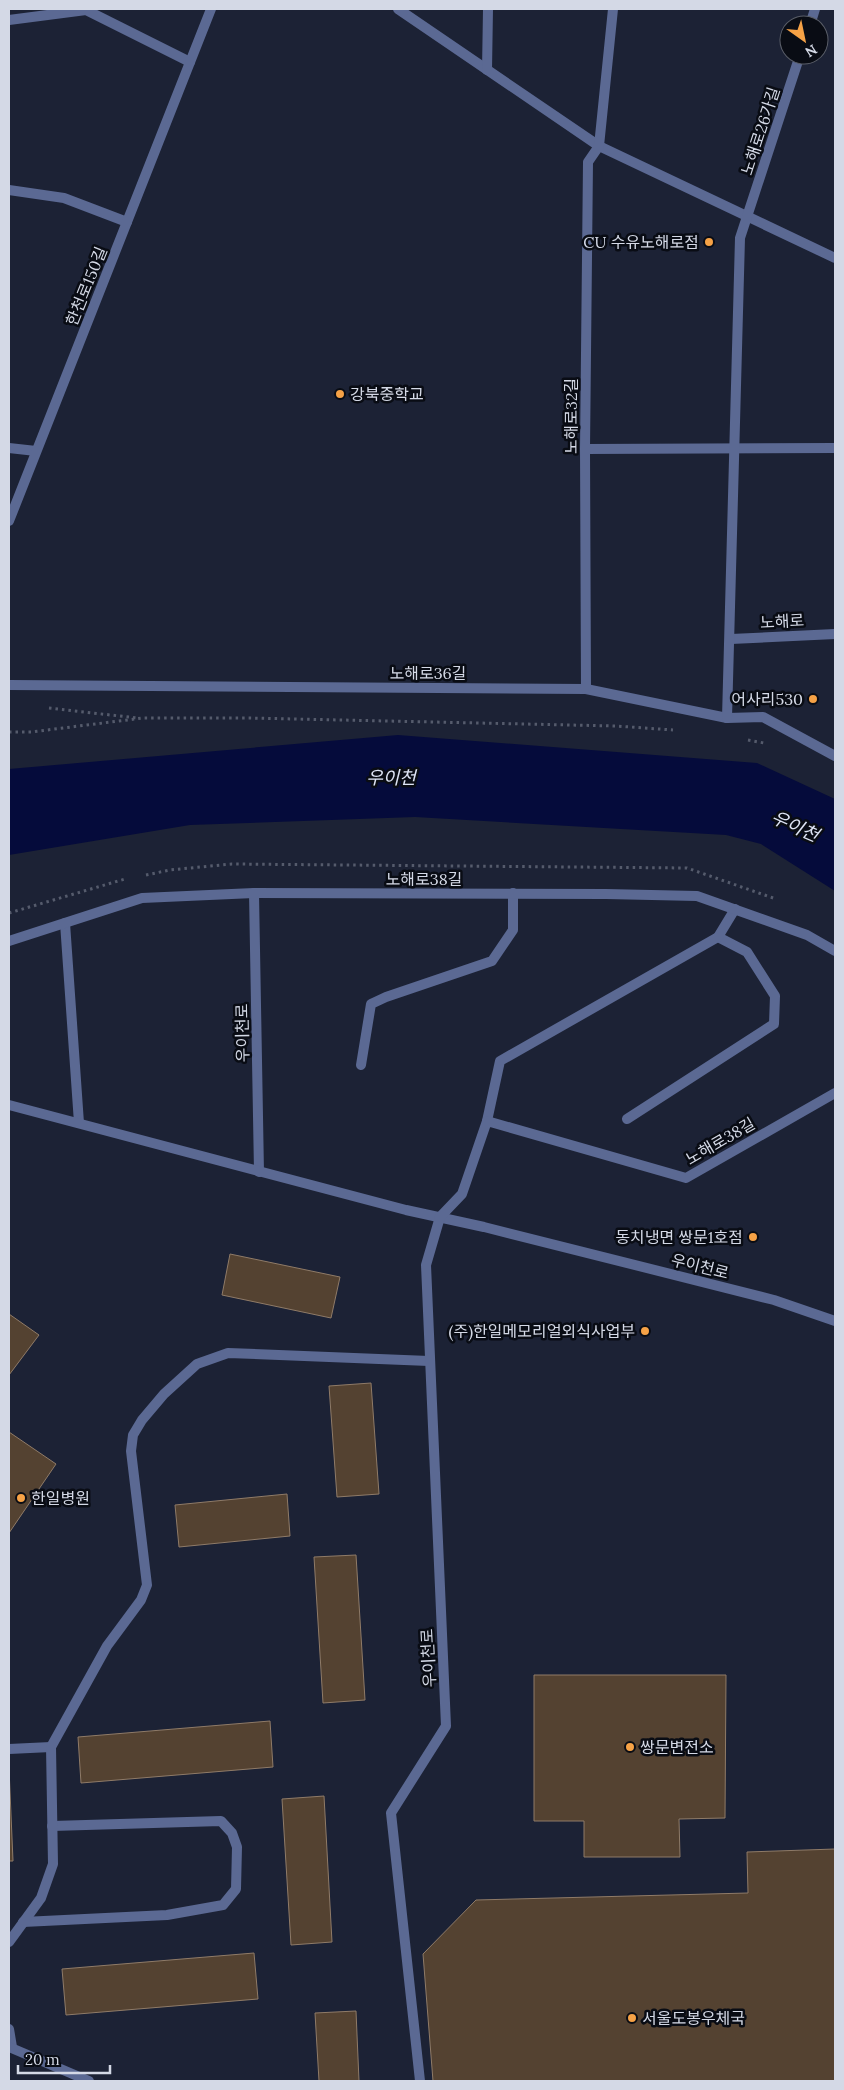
<svg xmlns="http://www.w3.org/2000/svg" width="844" height="2090" viewBox="0 0 844 2090" font-family="Lora,'Noto Sans KR',serif">
<style>
.water{fill:#050b3b}
.building{fill:#544231;stroke:#8f7b68}
.lines{fill:none;stroke-linecap:round;stroke-linejoin:round}
.path{stroke:#555b6c;stroke-width:3;stroke-dasharray:2.5 4;stroke-linecap:butt}
.lane{stroke:#5b6993;stroke-width:10}
.street{stroke:#5b6993;stroke-width:10}
.poi-dot{fill:#f6a246;stroke:#090c14;stroke-width:2}
.labels{text-anchor:middle;dominant-baseline:central;stroke-width:5;stroke-linejoin:round;paint-order:stroke}
.street-label{font-size:16px;fill:#d4d9e6;stroke:#090c14}
.poi-label{font-size:16px;fill:#d4d9e6;stroke:#090c14;text-anchor:end}
.water-label{font-size:18px;font-style:italic;fill:#dee4f5;stroke:#090c14}
</style>
<rect width="100%" height="100%" fill="#1c2235"/>
<polygon class="water" points="398,735 757,763 835,799 835,891 761,844 726,835 415,817 190,825 9,855 9,769"/>
<g class="building">
<polygon points="230,1254 340,1277 331,1318 222,1295"/>
<polygon points="9,1314 39,1335 9,1375"/>
<polygon points="371,1383 379,1494 337,1497 329,1386"/>
<polygon points="9,1432 56,1464 9,1533"/>
<polygon points="287,1494 290,1536 179,1547 175,1505"/>
<polygon points="356,1555 365,1700 323,1703 314,1557"/>
<polygon points="534,1675 726,1675 725,1818 679,1819 680,1857 584,1857 584,1821 534,1821"/>
<polygon points="270,1721 273,1767 81,1783 78,1737"/>
<polygon points="9,1768 13,1861 9,1861"/>
<polygon points="324,1796 332,1942 291,1945 282,1799"/>
<polygon points="835,1849 835,2081 433,2081 423,1954 476,1900 748,1893 747,1852"/>
<polygon points="254,1953 258,1999 66,2015 62,1969"/>
<polygon points="356,2011 359,2081 319,2081 315,2013"/>
</g>
<g class="lines">
<g class="path">
<polyline points="49,708 137,718"/>
<polyline points="9,732 31,732 143,718 249,718 616,726 673,730"/>
<polyline points="748,740 764,743"/>
<polyline points="146,875 170,870 232,864 687,868 776,899"/>
<polyline points="9,913 125,879"/>
</g>
<g class="lane">
<polyline points="361,1065 371,1004 386,997 492,961 513,930 513,893"/>
<polyline points="627,1119 774,1024 775,996 747,952 718,937"/>
<polyline points="487,1121 500,1061 718,937 735,909"/>
<polyline points="9,1749 51,1747"/>
<polyline points="23,1922 167,1915 223,1905 236,1889 237,1847 232,1833 221,1821 52,1826"/>
<polyline points="9,1942 41,1898 53,1864 51,1747 107,1646 141,1600 147,1585 131,1451 133,1435 142,1420 164,1394 197,1364 228,1353 429,1361"/>
<polyline points="9,2029 12,2047"/>
</g>
<g class="street">
<polyline points="398,9 599,146 835,258"/>
<polyline points="9,20 86,10 190,62"/>
<polyline points="810,25 815,9"/>
<polyline points="487,70 488,9"/>
<polyline points="9,190 64,198 127,222"/>
<polyline points="9,448 36,451"/>
<polyline points="585,449 835,448"/>
<polyline points="9,521 211,9"/>
<polyline points="731,639 835,634"/>
<polyline points="9,685 586,689 727,718 763,717 835,756"/>
<polyline points="586,689 585,449 588,162 599,146 613,9"/>
<polyline points="727,718 740,238 800,55"/>
<polyline points="254,893 259,1172"/>
<polyline points="65,923 79,1123"/>
<polyline points="9,941 142,898 254,893 606,894 697,896 807,935 835,951"/>
<polyline points="9,1105 406,1210 484,1227 774,1300 835,1321"/>
<polyline points="9,2047 89,2081"/>
<polyline points="420,2081 391,1813 446,1726 426,1265 440,1217 462,1194 487,1121 686,1178 835,1093"/>
</g>
</g>
<g class="poi-dot">
<circle cx="709" cy="242" r="5"/>
<circle cx="340" cy="394" r="5"/>
<circle cx="813" cy="699" r="5"/>
<circle cx="753" cy="1237" r="5"/>
<circle cx="645" cy="1331" r="5"/>
<circle cx="21" cy="1498" r="5"/>
<circle cx="630" cy="1747" r="5"/>
<circle cx="632" cy="2018" r="5"/>
</g>
<g class="labels">
<g class="street-label">
<text transform="translate(760 131) rotate(-72)">노해로26가길</text>
<text transform="translate(86 286) rotate(-68)">한천로150길</text>
<text transform="translate(571 416) rotate(-90)">노해로32길</text>
<text transform="translate(782 621) rotate(-3)">노해로</text>
<text x="428" y="673">노해로36길</text>
<text x="424" y="879">노해로38길</text>
<text transform="translate(242 1033) rotate(-91)">우이천로</text>
<text transform="translate(720 1141) rotate(-30)">노해로38길</text>
<text transform="translate(700 1266) rotate(14)">우이천로</text>
<text transform="translate(428 1658) rotate(-93)">우이천로</text>
</g>
<g class="poi-label">
<text x="699" y="242">CU 수유노해로점</text>
<text x="350" y="394" text-anchor="start">강북중학교</text>
<text x="803" y="699">어사리530</text>
<text x="743" y="1237">동치냉면 쌍문1호점</text>
<text x="635" y="1331">(주)한일메모리얼외식사업부</text>
<text x="31" y="1498" text-anchor="start">한일병원</text>
<text x="640" y="1747" text-anchor="start">쌍문변전소</text>
<text x="642" y="2018" text-anchor="start">서울도봉우체국</text>
</g>
<g class="water-label">
<text x="391" y="777">우이천</text>
<text transform="translate(795 826) rotate(24)">우이천</text>
</g>
</g>
<rect width="844" height="2090" fill="none" stroke="#d4d9e6" stroke-width="20"/>
<g transform="translate(804 40) rotate(147)"><circle r="24" fill="#090c14" stroke="#5a5e68"/>
<path d="M0-4L9 19L0 12L-9 19Z" fill="#f6a246"/>
<text y="-8" font-size="14" font-weight="bold" text-anchor="middle" fill="#d4d9e6">N</text>
</g>
<path d="M18 2065v8h92v-8" fill="none" stroke="#d4d9e6" stroke-width="2.5"/>
<text x="25" y="2065" font-size="15" fill="#d4d9e6" stroke="#090c14" stroke-width="4" paint-order="stroke">20 m</text>
</svg>
